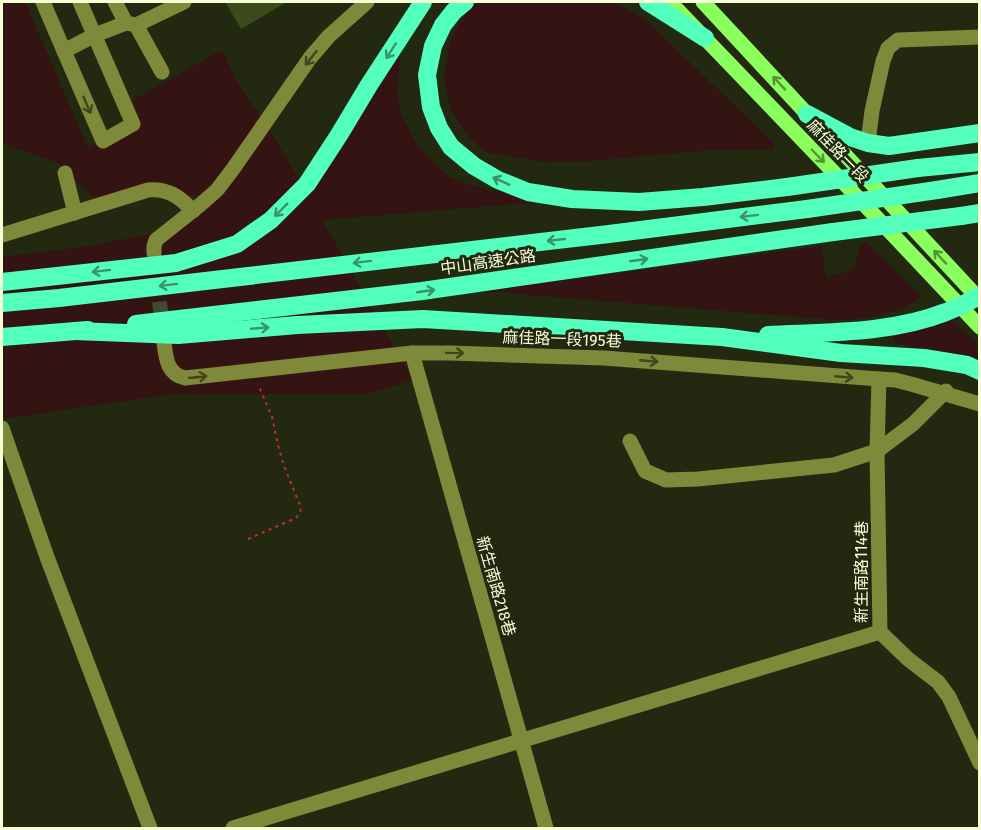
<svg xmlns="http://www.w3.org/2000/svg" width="981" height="830" viewBox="0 0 981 830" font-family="'Fira Sans','Noto Sans TC',sans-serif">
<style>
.green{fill:#331412}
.building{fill:#3c4a1b}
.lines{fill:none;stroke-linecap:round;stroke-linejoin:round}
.minor-tunnel{stroke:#42492e;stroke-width:15;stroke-dasharray:15 8;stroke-linecap:butt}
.path{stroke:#bd332d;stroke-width:2;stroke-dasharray:3 4.5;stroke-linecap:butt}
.minor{stroke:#7e893a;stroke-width:15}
.major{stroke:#8bff5e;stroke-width:15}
.highway{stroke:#52ffbd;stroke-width:18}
.highway-bridge{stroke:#52ffbd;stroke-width:18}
.oneway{stroke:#3a9466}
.oneway2{stroke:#3e461d}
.oneway3{stroke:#569437}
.labels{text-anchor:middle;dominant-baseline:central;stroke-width:6;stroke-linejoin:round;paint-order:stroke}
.street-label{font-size:16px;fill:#f7ffd7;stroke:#222910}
</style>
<rect width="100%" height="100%" fill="#222910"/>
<g class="green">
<polygon points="2,2 25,2 88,148 138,125 133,100 222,50 238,84 269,128 303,187 407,35 400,56 397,92 400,111 417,145 431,160 449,177 471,186 495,191 565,200 322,220 413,380 367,394 173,394 2,419 2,257 83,247 182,228 217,194 97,202 60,164 2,143"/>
<polygon points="478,2 614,2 645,19 774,144 775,147 772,149 701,151 589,161 546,162 486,152 469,138 451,110 444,78 451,38 468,10"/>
<path d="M865,241L921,296C911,309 872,318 856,319C845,320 834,319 823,319L481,291L821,246L826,277L841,274L855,267L860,246Z"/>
<polygon points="940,309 979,345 979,363 963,355 922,349 894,342 892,334"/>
</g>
<polygon class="building" points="225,2 287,2 241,29"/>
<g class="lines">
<polyline class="minor-tunnel" points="154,256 163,331"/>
<polyline class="path" points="248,539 296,518 300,513 301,508 283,463 278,445 272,417 258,384"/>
<g class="minor">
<polyline points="43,2 64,51 95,35 126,23"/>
<polyline points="115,2 126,23 136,25 162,72"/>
<polyline points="136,25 184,2"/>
<polyline points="64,51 103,141 133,124 80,2"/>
<polyline points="868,143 872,111 883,61 888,48 898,40 980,37"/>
<polyline points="65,173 75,213"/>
<path d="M2,235L148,190C168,188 180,197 193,211"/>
<polyline points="154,253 154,246 156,240 200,205 217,190 233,169 310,58 329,36 367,2"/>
<path d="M164,343C166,358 167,374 185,378L412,353H450L604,358L879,379L895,380L911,384L980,404"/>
<polyline points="412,353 546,828"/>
<polyline points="879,379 877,451 880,632 908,659 938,682 949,697 980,763"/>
<polyline points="2,428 47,557 150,828"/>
<polyline points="630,441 645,471 666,480 698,479 834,465 877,451 913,424 946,391"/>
<polyline points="233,828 880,632"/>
</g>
<g class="major">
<polyline points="670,2 844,183 980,327"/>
<polyline points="703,2 980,300"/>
</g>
<g class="highway">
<polyline points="465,2 454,11 443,25 433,46 427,75 431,107 439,128 451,147 474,166 498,180 528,192 572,199 639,202 703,197 787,187"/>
<polyline points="648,2 705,38"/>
<polyline points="807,114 850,137 868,143 889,146 980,133"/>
<polyline points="918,168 980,162"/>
<polyline points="937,190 980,183"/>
<polyline points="961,216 980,213"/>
<polyline points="2,282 176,263 237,244 271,220 307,184 339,135 369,85 423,2"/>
<polyline points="2,303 59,298 609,234 807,209"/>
<polyline points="136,324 422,291 833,232"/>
<polyline points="75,331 178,335 297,325 423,319 722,337 841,353 924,358 967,365 980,371"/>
<path d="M768,335C827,332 890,334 946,312C958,308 968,301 980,296"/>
<polyline points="2,337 88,330"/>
</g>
<g class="highway-bridge">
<polyline points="787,187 918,168"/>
<polyline points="807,209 937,190"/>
<polyline points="833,232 961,216"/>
</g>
</g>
<defs><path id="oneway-shaft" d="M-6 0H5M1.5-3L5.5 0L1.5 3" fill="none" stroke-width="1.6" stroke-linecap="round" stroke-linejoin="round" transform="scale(1.5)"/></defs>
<g class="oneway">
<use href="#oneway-shaft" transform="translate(391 51) rotate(123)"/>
<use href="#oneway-shaft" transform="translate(501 181) rotate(-156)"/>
<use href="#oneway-shaft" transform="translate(281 210) rotate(135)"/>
<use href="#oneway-shaft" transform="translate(749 216) rotate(173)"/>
<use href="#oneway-shaft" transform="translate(556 240) rotate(174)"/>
<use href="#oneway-shaft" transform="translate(639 260) rotate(-8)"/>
<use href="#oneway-shaft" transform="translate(362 262) rotate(173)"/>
<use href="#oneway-shaft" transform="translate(101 271) rotate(173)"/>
<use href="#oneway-shaft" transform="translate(168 285) rotate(173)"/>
<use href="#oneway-shaft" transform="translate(426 291) rotate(-8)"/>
<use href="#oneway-shaft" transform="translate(260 328) rotate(-5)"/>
</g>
<g class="oneway2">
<use href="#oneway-shaft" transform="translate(311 58) rotate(128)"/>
<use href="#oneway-shaft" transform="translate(87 105) rotate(67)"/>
<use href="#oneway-shaft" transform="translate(455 353) rotate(1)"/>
<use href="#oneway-shaft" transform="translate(649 361) rotate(5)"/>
<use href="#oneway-shaft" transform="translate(198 377) rotate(-6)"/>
<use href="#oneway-shaft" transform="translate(844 377) rotate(5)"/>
</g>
<g class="oneway3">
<use href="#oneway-shaft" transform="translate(779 83) rotate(-133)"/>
<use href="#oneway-shaft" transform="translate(818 156) rotate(46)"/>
<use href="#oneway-shaft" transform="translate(940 257) rotate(-133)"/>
</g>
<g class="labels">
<g class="street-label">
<text transform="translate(838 151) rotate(46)">麻佳路一段</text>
<text transform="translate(488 262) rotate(-8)">中山高速公路</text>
<text transform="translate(562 339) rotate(2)">麻佳路一段195巷</text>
<text transform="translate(861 572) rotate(-90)">新生南路114巷</text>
<text transform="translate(496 586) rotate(74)">新生南路218巷</text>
</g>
</g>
<rect width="981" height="830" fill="none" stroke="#f7ffd7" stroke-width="6"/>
</svg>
